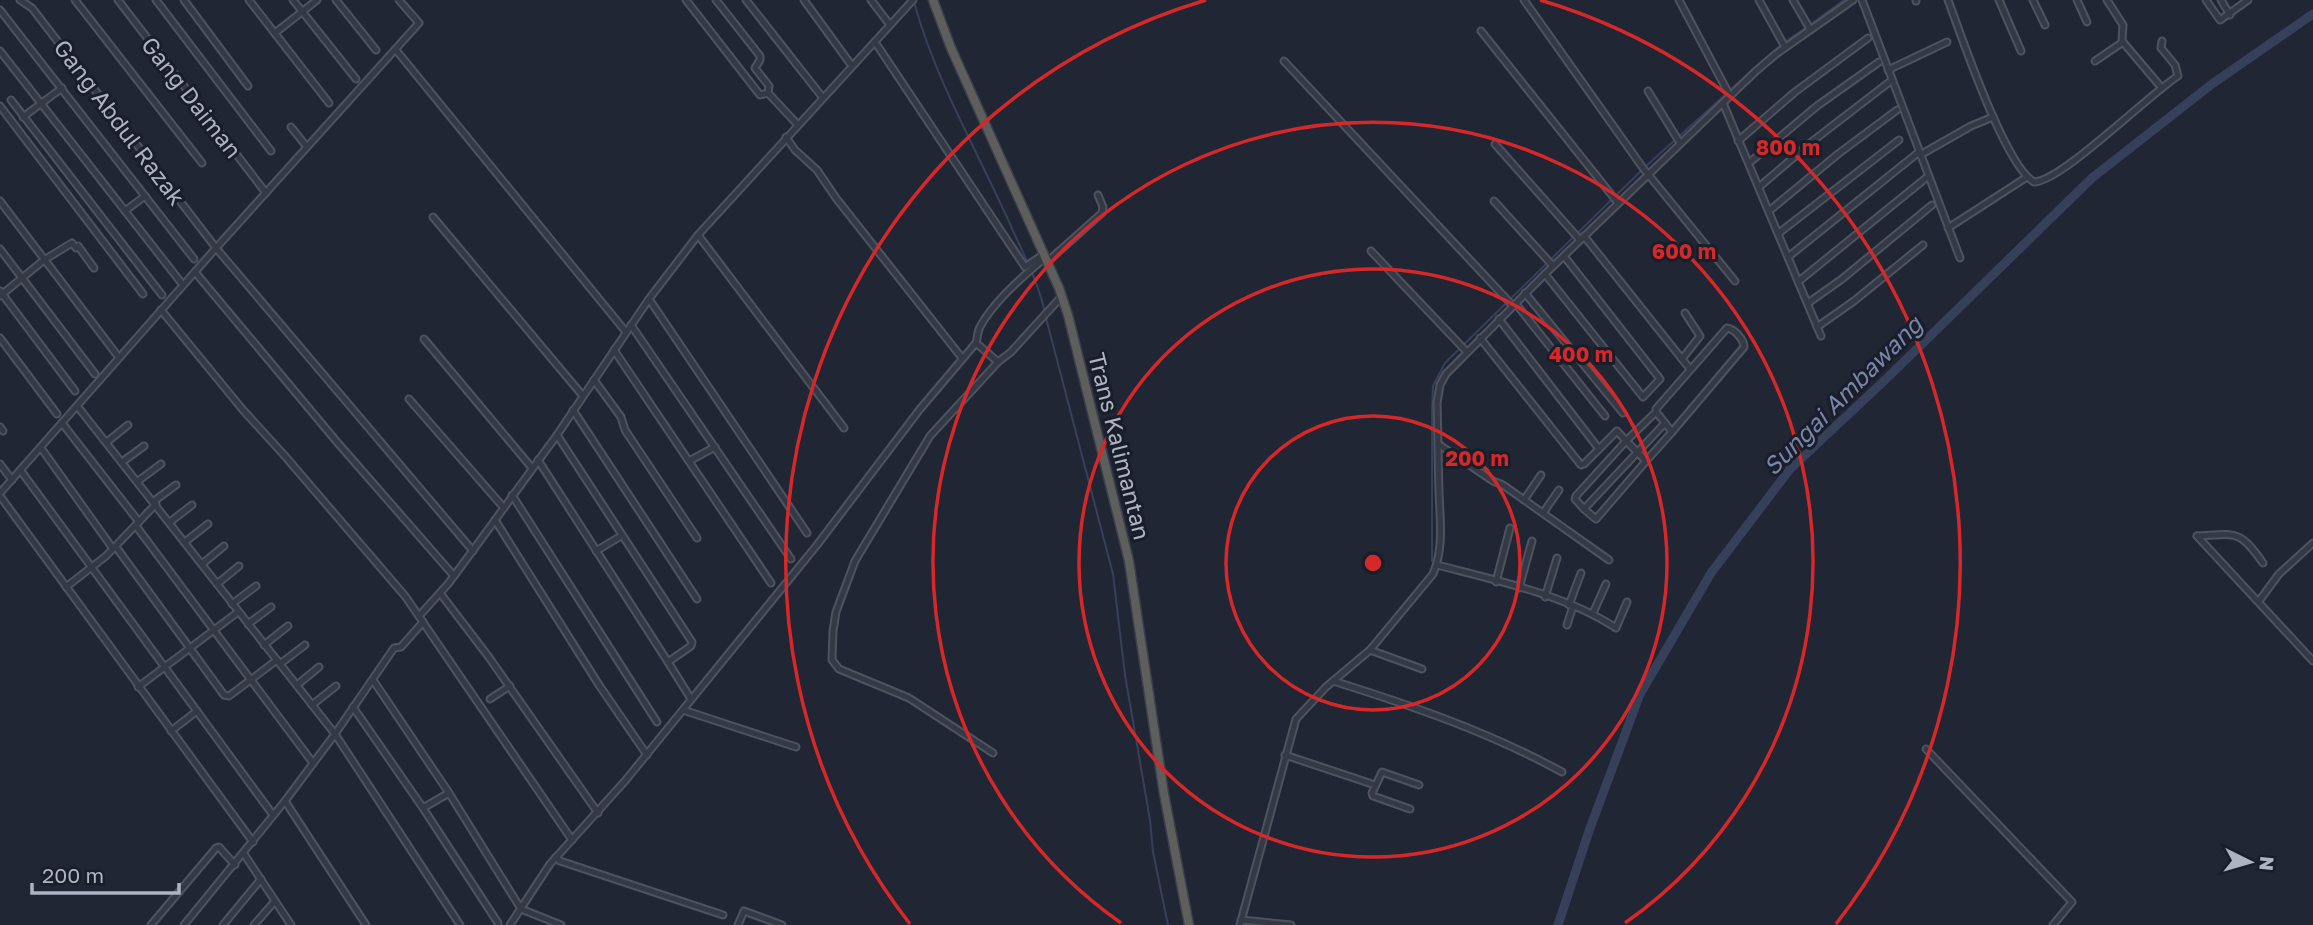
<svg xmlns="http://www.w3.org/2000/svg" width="2313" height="925" viewBox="0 0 2313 925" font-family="'Golos Text',sans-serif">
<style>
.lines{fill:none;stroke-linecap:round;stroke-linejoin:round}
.stream{stroke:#36405b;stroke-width:2}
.river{stroke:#36405b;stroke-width:9}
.minor-casing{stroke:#4e5360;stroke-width:9}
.trunk-casing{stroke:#3c404d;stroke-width:11}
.minor{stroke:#343945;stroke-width:5}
.trunk{stroke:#5e5e5c;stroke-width:8}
.ring{fill:none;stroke:#d62828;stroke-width:3.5}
.labels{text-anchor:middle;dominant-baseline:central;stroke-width:6;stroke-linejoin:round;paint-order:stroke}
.street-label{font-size:23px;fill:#aeb3c2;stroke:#1a1e2a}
.water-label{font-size:24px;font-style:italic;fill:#7886a9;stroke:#1a1e2a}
.centre{fill:#d62828;stroke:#1a1e2a;stroke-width:3.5}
.ring-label{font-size:21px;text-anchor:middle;font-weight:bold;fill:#d62828;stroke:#1a1e2a;stroke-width:6;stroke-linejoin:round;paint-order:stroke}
</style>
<rect width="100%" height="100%" fill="#212634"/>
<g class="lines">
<g class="stream">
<path d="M914,2C936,83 981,157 1014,233C1026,259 1039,285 1045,313"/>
<polyline points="1811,24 1844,0"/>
<polyline points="1785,42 1807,27"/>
<polyline points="1730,90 1781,45"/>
<polyline points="1046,318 1113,574 1125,675 1150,820 1153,852 1168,925"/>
<polyline points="1432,561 1432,410 1433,386 1445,363 1645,167 1726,94"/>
</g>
<polyline class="river" points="1558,925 1589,831 1640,694 1711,573 1790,469 1885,380 2092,178 2212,84 2313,14"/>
<defs>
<g id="minor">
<polyline points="20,0 32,8 216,248 473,551"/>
<polyline points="75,0 202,163"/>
<polyline points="118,0 266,193"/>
<polyline points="156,0 271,151"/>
<polyline points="184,0 248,86"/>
<polyline points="249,0 329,103"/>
<polyline points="293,0 356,79"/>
<polyline points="336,0 376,50"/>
<polyline points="686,0 760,95 768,93"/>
<polyline points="716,0 760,56 760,60 755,68 769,86 768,93 797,124"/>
<polyline points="746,0 823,98"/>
<polyline points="804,0 852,66"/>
<polyline points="871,0 890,25"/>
<polyline points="1524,0 1643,168 1735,281"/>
<polyline points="1679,0 1730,96"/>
<polyline points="1759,0 1785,47"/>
<polyline points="1793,0 1810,29"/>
<polyline points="1862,0 1960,258"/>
<polyline points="1916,0 1916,1"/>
<path d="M1948,0C1961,35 2005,166 2034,182C2062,181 2147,96 2178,76L2175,65L2161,48L2162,41"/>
<polyline points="1999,0 2021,51"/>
<polyline points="2033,0 2045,25"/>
<polyline points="2077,0 2087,22"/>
<polyline points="2107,0 2123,25 2122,41 2161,87"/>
<polyline points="2206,0 2220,20 2248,0"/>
<polyline points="2221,0 2230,15"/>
<polyline points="0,10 194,259"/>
<polyline points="1481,31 1618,203"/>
<polyline points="275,33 317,0"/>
<polyline points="875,42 1025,267 1044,254"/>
<polyline points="396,50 626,332"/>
<polyline points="0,51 183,285"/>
<polyline points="1284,61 1513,306"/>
<polyline points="2095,61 2123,42"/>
<polyline points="1888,70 1947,42"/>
<polyline points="1648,91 1680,143"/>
<polyline points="11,100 162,295"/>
<polyline points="1723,103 1821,336"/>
<polyline points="0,106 143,294"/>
<polyline points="23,117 62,88"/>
<polyline points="291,127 307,147"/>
<polyline points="786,137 795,150 817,170 836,198 962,358"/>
<polyline points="1738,141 1795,92 1868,38"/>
<polyline points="1495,144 1580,240"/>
<polyline points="1920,155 1971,126 1993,117"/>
<polyline points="1749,163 1817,106 1879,62"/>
<polyline points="1759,187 1814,140 1892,80"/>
<polyline points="0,201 117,355"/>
<polyline points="1494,201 1553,266"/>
<polyline points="125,211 145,196"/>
<polyline points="1769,211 1838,154 1897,110"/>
<polyline points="433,217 583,396"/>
<polyline points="1948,228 2027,177"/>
<polyline points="1779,233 1899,140"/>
<polyline points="698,235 844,428"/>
<polyline points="1584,236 1690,369"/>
<polyline points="0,249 95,374"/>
<polyline points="1371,251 1466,351"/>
<polyline points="1788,257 1919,152"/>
<polyline points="1047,262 1102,213 1103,207 1098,195"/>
<polyline points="195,272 337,442 454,576"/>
<polyline points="1545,274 1643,397 1660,379 1564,256"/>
<polyline points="1799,281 1926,178"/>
<polyline points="0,291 75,391"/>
<polyline points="1525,293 1623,413"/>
<polyline points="0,296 44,260 72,243 76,248 78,246 94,268"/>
<polyline points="649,299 807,533"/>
<polyline points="1808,303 1842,279 1932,205"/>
<polyline points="1516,304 1605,416"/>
<polyline points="161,310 243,410 284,455 405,596 572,840"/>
<polyline points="631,325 791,559"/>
<polyline points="1817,327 1854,301 1923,245"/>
<path d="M1727,328C1735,329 1744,340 1744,347L1672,432L1657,413L1656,409Z"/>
<polyline points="0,338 57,414"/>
<polyline points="1480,338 1581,465 1584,464 1599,449 1499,319"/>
<polyline points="424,339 532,468"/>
<polyline points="976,343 998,362 1011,352 1062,296"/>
<polyline points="614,350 771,583"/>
<polyline points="1682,359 1700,336 1685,313"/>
<polyline points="594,380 621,417 625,430 697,538"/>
<polyline points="409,399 504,508"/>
<polyline points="78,407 335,734 460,925"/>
<polyline points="573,410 697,599"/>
<polyline points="62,423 139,522"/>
<polyline points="0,427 3,431"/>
<polyline points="107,442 128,425"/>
<polyline points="1438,444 1493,481 1503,485 1609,560"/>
<polyline points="41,448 111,546"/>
<path d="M1599,449L1617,431C1626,441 1636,451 1646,461L1596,519L1584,509L1665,423"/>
<polyline points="538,460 668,662 691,646 692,642 557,435"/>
<polyline points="689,461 715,447"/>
<polyline points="1646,461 1672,432"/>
<polyline points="122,462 144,446"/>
<polyline points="0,464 12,480"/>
<polyline points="21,471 273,815"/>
<polyline points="138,481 161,464"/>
<polyline points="0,493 216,248 419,23 399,0"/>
<polyline points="512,495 657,722"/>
<polyline points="0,496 253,842"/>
<polyline points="1524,500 1541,475"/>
<polyline points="154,501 176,485"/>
<polyline points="1584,509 1575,499 1576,496 1626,441 1656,412"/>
<polyline points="1543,513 1559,490"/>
<polyline points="495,520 599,685 647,755"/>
<polyline points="170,522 192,505"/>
<polyline points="136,526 313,763"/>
<polyline points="2197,536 2313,661"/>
<path d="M2197,536C2237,534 2239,529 2263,563"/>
<polyline points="185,542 208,524"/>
<polyline points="116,547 224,695 229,696 277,660"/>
<polyline points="596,551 621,536"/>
<polyline points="202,564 224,546"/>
<path d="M1437,565C1495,580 1566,595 1616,628L1627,602"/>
<polyline points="1496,582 1510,528"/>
<polyline points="217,584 239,566"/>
<polyline points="66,587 106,556 156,504"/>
<polyline points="1519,588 1532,541"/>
<polyline points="440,593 488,656 598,813"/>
<polyline points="1545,597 1557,558"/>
<polyline points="2259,601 2279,574 2313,543"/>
<polyline points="232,604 256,586"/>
<polyline points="1569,605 1581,573"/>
<polyline points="1593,613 1606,584"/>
<polyline points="419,616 448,584 482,538 557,435 649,299 698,235 913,0"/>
<polyline points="248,624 271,607"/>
<polyline points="1567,625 1573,606"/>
<polyline points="264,645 288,626"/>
<polyline points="1370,650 1422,669"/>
<polyline points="668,662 691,699"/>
<polyline points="280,664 305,645"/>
<polyline points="373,680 449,793 521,909 561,925"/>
<path d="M1333,681C1413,706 1489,732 1562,772"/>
<polyline points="297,685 319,667"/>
<polyline points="138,687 238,612"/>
<polyline points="490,699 510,686"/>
<polyline points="312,705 336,686"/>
<polyline points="353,707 423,808 498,923"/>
<polyline points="683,710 796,747"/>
<polyline points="171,731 197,711"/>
<polyline points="1926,749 2072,902 2053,925"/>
<polyline points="993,753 909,698 839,669 832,660 833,631 836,612 855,561 930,436 998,362"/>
<polyline points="1285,755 1375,785"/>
<polyline points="285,801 366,925"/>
<polyline points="423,808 449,793"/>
<polyline points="1410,809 1373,796 1372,793 1382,772 1419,785"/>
<polyline points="244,854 291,925"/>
<polyline points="556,857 560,861 723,915"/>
<polyline points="1241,920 1291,925"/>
<polyline points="151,925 216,848 219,847 235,865"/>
<polyline points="184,925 285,801 335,734 394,648 401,647 423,622"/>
<polyline points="223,925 261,879"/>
<polyline points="254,925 275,901"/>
<path d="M510,925L550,864L625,781L817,545L920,409L976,343C978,337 977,332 980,327C993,302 1024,275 1045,258"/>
<polyline points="738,925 744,911 782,925"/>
<path d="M1240,925L1296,719L1326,687L1370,650L1433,574C1444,548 1440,520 1439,492C1438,462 1438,433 1437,403L1440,385L1446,374L1545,274L1756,71L1776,54L1853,0"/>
</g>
<polyline id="trunk" points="933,0 951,48 1059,288 1068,315 1129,561 1164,794 1189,925"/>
</defs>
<use href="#minor" class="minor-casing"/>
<use href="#trunk" class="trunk-casing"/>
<use href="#minor" class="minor"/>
<use href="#trunk" class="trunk"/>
</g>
<g class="ring">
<circle cx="1373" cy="563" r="147"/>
<circle cx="1373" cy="563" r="294"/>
<path d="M1121 923A440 440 0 1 1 1625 923"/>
<path d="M910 924A587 587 0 0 1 1206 0M1540 0A587 587 0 0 1 1836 924"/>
</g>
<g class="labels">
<g class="street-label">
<text transform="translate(192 97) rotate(52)">Gang Daiman</text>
<text transform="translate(120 122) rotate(53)">Gang Abdul Razak</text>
<text transform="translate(1120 446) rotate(76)">Trans Kalimantan</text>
</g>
<g class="water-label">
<text transform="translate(1842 395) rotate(-45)">Sungai Ambawang</text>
</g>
</g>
<circle cx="1373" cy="563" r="10" class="centre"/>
<g class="ring-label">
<text x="1788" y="155">800 m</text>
<text x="1684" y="259">600 m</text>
<text x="1581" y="362">400 m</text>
<text x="1477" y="466">200 m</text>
</g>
<g transform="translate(2250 862) rotate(95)" stroke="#1a1e2a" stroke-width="5" paint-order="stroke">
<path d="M0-5L12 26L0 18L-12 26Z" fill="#aeb3c2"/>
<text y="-10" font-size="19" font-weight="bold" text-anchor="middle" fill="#aeb3c2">N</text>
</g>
<path d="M32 883v10h147v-10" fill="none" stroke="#aeb3c2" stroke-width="3.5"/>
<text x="42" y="883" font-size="21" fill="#aeb3c2" stroke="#1a1e2a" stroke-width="5" paint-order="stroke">200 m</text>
</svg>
